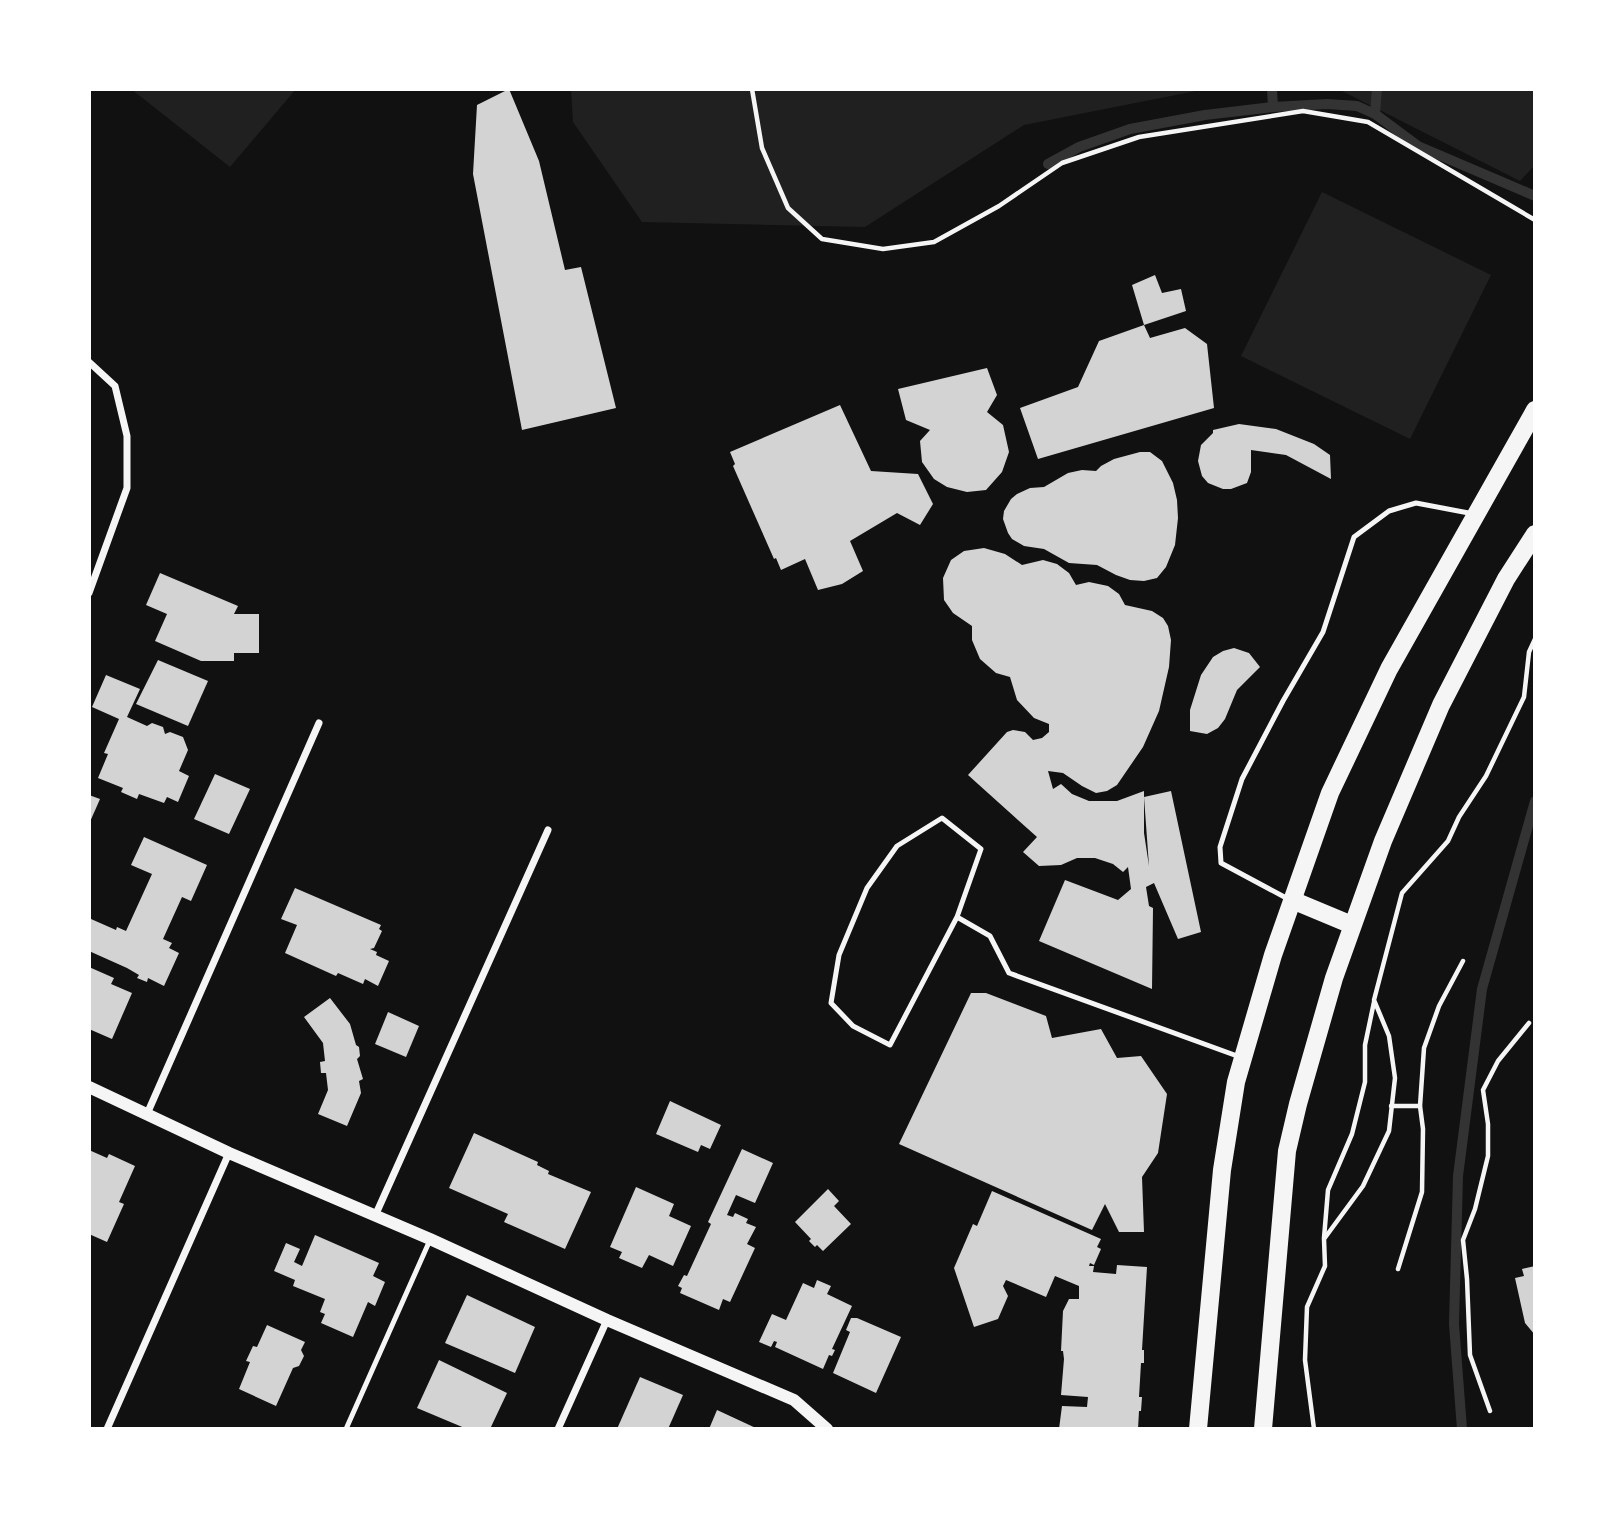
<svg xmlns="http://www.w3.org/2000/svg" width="1624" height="1518" viewBox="0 0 1624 1518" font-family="'IBM Plex Sans',sans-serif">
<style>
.green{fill:#202020}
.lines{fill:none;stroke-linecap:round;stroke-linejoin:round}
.stream{stroke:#333;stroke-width:10}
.building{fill:#d3d3d3}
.path{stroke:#f5f5f5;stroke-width:4.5}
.service{stroke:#f5f5f5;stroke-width:5}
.minor{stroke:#f5f5f5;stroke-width:7}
.tertiary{stroke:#f5f5f5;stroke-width:12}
.primary{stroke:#f5f5f5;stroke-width:18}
</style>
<rect width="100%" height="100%" fill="#111"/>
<g class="green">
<polygon points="131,89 296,89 230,167"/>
<polygon points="571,89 1206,89 1024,125 865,227 642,222 573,122"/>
<polygon points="1338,89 1535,89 1535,165 1520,181"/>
<polygon points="1322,192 1491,275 1410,439 1241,356"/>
</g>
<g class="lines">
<g class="stream">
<polyline points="1272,89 1273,107"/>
<polyline points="1375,114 1377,89"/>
<polyline points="1048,164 1079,147 1130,129 1205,115 1273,107 1327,104 1357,106 1375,114 1418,146 1535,196"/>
<polyline points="1462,1429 1454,1324 1458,1176 1482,989 1535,801"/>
</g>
</g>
<g class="building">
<polygon points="509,89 539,161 565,270 581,267 616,408 522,430 473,174 477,105"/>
<polygon points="1155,275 1162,293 1181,289 1186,311 1144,325 1132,285"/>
<polygon points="1144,325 1150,338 1185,328 1207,344 1214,408 1038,459 1020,408 1078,387 1099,341"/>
<polygon points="987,368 997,395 987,412 1003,425 1009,452 1002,472 986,490 967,492 947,487 934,479 922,462 920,441 930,430 906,420 898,389"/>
<polygon points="840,405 871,471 918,474 933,504 920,525 897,513 850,541 863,571 842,584 818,590 805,559 781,570 776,558 774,559 733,466 735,464 730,452"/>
<polygon points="1239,424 1276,429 1314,444 1330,455 1331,479 1286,455 1251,450 1251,472 1247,483 1231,489 1223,489 1208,483 1202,476 1198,461 1201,445 1213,433 1213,430"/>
<polygon points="1140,452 1150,452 1162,461 1173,483 1177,500 1178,518 1175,545 1166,567 1157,578 1144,581 1130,580 1116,575 1097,565 1069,563 1044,549 1024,546 1012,539 1008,533 1003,519 1004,511 1011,499 1017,494 1030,488 1044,487 1068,473 1082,470 1096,471 1101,466 1114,459"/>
<polygon points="984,548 1005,554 1022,565 1043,560 1057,564 1069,573 1076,585 1089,582 1108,586 1119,594 1125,605 1152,611 1163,618 1168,626 1171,640 1169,667 1159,711 1143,747 1117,785 1107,791 1096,793 1082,786 1063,773 1048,771 1053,789 1061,784 1072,794 1089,801 1117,801 1144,791 1144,833 1149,866 1144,797 1171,791 1201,932 1178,939 1154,883 1146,887 1149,906 1153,908 1152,989 1039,941 1065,880 1118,900 1131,889 1128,867 1123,872 1113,864 1095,858 1077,858 1061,865 1039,866 1023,852 1037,837 968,775 1007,732 1013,730 1025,732 1033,740 1042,738 1049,732 1049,724 1034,718 1017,700 1010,677 996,673 980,659 972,640 972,626 953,613 944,600 943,578 951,560 964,551"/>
<polygon points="160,573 238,606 234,614 259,614 259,653 234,653 234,661 201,661 155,641 167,614 146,605"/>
<polygon points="1234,648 1249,653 1260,667 1237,690 1225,719 1218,728 1207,734 1190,731 1190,710 1201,675 1213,657 1223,651"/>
<polygon points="158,660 208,681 188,726 136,704"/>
<polygon points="106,675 140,689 127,717 147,726 152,723 163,727 165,734 170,732 183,737 188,750 179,771 189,776 178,802 167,797 164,803 139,794 137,799 121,792 123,788 98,778 108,754 104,753 119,719 92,707"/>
<polygon points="215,774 250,789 229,834 194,819"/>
<polygon points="89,795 100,799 89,824"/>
<polygon points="144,837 207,865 191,901 182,897 163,939 172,943 169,948 179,953 164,986 148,978 147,982 137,978 139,975 127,968 89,951 91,919 116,930 117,927 126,931 152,874 131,865"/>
<polygon points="295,888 381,925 379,929 382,931 374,948 370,949 377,952 376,955 389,961 378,986 365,979 363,984 338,973 336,976 285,953 297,925 281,919"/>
<polygon points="89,967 114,978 111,984 132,993 112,1039 89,1029"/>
<polygon points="971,993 986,993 1046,1016 1052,1038 1101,1029 1117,1058 1141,1056 1167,1094 1158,1153 1142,1177 1144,1232 1119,1232 1105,1204 1092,1230 899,1144"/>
<polygon points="330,998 350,1024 356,1045 359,1047 360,1056 357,1059 363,1079 359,1081 361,1093 347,1126 318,1114 328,1090 326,1073 321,1073 320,1062 325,1061 323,1043 304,1017"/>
<polygon points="388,1012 419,1026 406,1057 375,1044"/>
<polygon points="670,1101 721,1125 710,1149 701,1145 698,1152 656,1134"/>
<polygon points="474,1133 538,1162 537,1165 549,1171 548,1174 591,1192 565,1249 504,1222 508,1214 449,1188"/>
<polygon points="742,1149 773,1163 755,1203 736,1195 727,1215 733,1217 735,1213 748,1219 746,1223 756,1227 747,1244 755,1248 730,1302 723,1299 719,1310 680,1293 682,1288 678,1286 684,1275 687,1276 711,1224 708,1222"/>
<polygon points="89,1150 107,1158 109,1154 135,1166 119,1202 124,1204 107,1242 89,1234"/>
<polygon points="636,1187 674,1204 669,1216 691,1226 673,1266 649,1255 642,1268 619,1258 622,1252 610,1247"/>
<polygon points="828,1189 839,1201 834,1206 851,1224 823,1251 817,1245 815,1247 809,1241 811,1239 795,1222"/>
<polygon points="992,1191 1101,1239 1097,1247 1101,1249 1094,1265 1090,1263 1089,1266 1094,1266 1093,1272 1116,1274 1117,1265 1147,1267 1142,1350 1144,1350 1144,1363 1141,1363 1139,1397 1142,1397 1141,1411 1139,1411 1138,1429 1059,1429 1062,1406 1087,1407 1088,1397 1061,1395 1064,1359 1063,1351 1061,1351 1063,1311 1069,1299 1079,1299 1079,1286 1055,1276 1046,1297 1006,1280 1003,1286 1008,1296 998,1319 974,1327 954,1268 973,1224 977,1226"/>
<polygon points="315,1235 379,1263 373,1276 385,1282 375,1306 368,1302 353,1337 321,1323 325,1314 320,1312 325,1299 293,1286 295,1280 274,1271 286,1243 300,1249 294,1262 302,1266"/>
<polygon points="1535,1266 1535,1335 1525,1323 1515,1278 1524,1276 1522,1269"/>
<polygon points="817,1280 831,1286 827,1294 852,1306 832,1349 835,1350 832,1356 829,1355 823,1369 775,1347 777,1342 774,1341 771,1347 759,1342 772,1314 786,1320 803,1283 814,1288"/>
<polygon points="467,1295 535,1327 515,1373 445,1343"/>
<polygon points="851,1318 857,1318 901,1337 876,1393 833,1373 850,1332 846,1330"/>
<polygon points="267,1325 305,1342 301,1350 304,1356 299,1366 293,1368 276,1406 239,1389 250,1362 246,1361 253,1346 257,1347"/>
<polygon points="439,1360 507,1393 490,1429 467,1429 417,1408"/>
<polygon points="640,1377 683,1395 668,1429 617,1429"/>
<polygon points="717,1410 758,1429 709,1429"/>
</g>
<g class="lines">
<g class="path">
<polyline points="752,89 762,148 788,208 822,239 883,249 934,242 999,206 1062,163 1139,137 1303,111 1368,122 1535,220"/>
<polyline points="1391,1106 1420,1106"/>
<polyline points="1324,1238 1328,1190 1352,1134 1365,1082 1365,1045 1374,1002"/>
<polyline points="1398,1269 1422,1192 1423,1129 1420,1106 1424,1048 1439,1006 1463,961"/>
<polyline points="1490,1411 1470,1355 1467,1279 1463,1240 1475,1209 1488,1156 1488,1124 1483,1090 1498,1061 1529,1023"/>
<polyline points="1314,1429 1305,1360 1307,1307 1325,1266 1324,1239 1363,1186 1389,1131 1395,1078 1389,1036 1374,1000 1402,893 1448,841 1459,817 1486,776 1524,697 1529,652 1535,639"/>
</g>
<g class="service">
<polyline points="1290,900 1221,863 1220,847 1242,779 1283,701 1323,632 1354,537 1389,511 1416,503 1474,514"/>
<polyline points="957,917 890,1045 853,1026 831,1003 839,955 867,888 897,846 942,818 981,849 957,917 990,936 1009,973 1240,1057"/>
<polyline points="346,1429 430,1240"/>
</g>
<g class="minor">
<polyline points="89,362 115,386 127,436 127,488 89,593"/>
<polyline points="147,1114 319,723"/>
<polyline points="375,1216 548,830"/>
<polyline points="107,1429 229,1153"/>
<polyline points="558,1429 607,1320"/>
</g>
<polyline class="tertiary" points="89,1087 229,1153 430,1239 607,1320 794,1400 827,1429"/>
<g class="primary">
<polyline points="1292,900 1352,925"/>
<polyline points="1198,1429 1222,1170 1236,1082 1273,955 1330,793 1389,669 1535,410"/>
<polyline points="1263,1429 1287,1151 1298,1104 1334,978 1383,841 1441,705 1506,579 1535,534"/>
</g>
</g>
<rect width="1624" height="1518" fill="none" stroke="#ffffff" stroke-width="182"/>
</svg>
